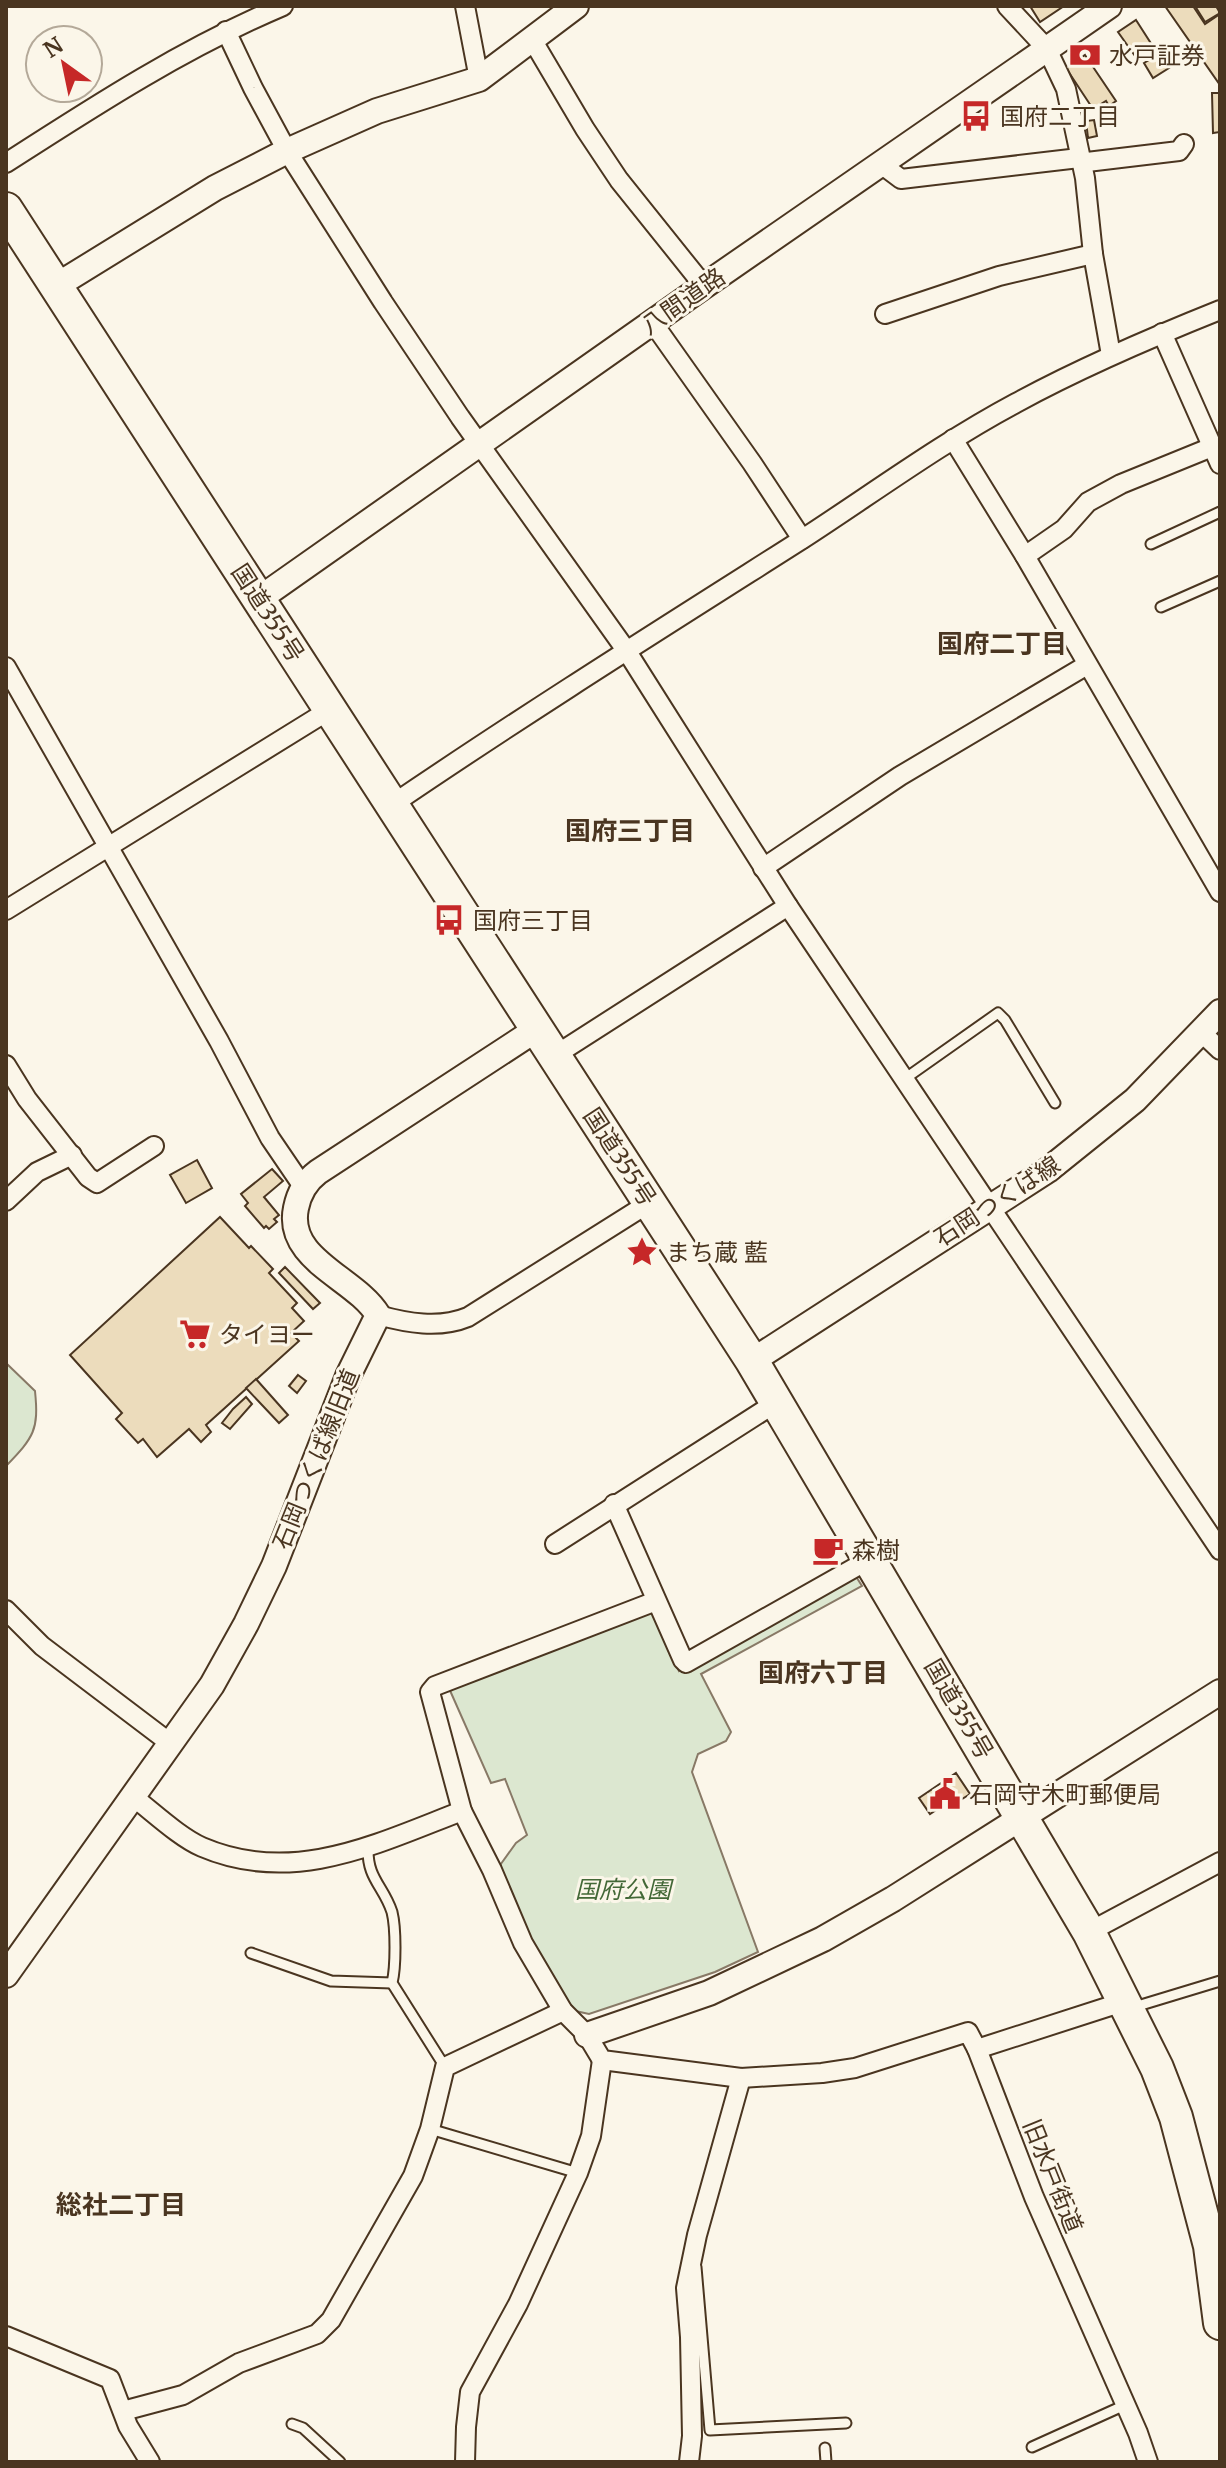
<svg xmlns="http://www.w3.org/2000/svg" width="1226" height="2468" viewBox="0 0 1226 2468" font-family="Merriweather,'Noto Sans JP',serif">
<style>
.green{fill:#dce7d0;stroke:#887966;stroke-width:2}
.building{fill:#ecdcbc;stroke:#4a3520;stroke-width:2}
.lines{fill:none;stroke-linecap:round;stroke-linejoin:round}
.lane-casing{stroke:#4a3520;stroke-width:13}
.street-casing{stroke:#4a3520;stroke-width:22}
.secondary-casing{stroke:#4a3520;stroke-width:28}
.highway-casing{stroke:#4a3520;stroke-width:36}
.lane{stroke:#fbf6e9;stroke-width:9}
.street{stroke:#fbf6e9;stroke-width:18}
.secondary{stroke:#fbf6e9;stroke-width:24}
.highway{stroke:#fbf6e9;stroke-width:32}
.labels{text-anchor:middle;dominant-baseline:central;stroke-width:6;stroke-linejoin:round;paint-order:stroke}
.poi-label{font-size:24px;fill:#4a3520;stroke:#fbf6e9;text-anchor:start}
.street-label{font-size:24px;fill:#4a3520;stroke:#fbf6e9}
.park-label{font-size:24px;font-style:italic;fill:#436837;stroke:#fbf6e9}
.neighbourhood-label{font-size:26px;font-weight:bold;fill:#4a3520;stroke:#fbf6e9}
</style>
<rect width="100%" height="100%" fill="#fbf6e9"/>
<g class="green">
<path d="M6,1363L35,1391C39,1430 34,1437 6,1466Z"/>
<polygon points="855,1575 862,1586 701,1674 731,1732 726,1741 698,1754 692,1772 758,1952 715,1972 589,2014 571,2010 541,1964 498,1868 516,1843 527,1835 505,1779 491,1783 448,1686 655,1611 679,1671"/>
</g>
<g class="building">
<polygon points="1030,6 1064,6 1040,22"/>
<polygon points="1165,6 1193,6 1205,24 1220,14 1220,85"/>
<polygon points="1195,6 1216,6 1220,13 1205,22"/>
<polygon points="1136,20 1152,45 1135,56 1118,32"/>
<polygon points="1159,54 1169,68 1153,78 1144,63"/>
<polygon points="1085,55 1116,101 1109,106 1106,101 1093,109 1066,68"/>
<polygon points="1212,93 1220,93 1220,132 1213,133"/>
<polygon points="1094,120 1097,136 1088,138 1086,121"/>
<polygon points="197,1160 212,1188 186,1203 170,1175"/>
<polygon points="272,1169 283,1181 264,1197 279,1215 274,1219 277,1222 269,1229 266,1226 264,1228 245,1206 248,1203 241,1194"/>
<polygon points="220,1217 249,1248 251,1246 273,1269 269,1273 297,1303 292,1308 304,1321 291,1333 299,1341 206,1425 211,1432 201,1442 189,1429 157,1457 143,1439 138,1443 116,1419 122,1413 70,1355"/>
<polygon points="285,1267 320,1303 313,1309 279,1273"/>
<polygon points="298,1375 306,1381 297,1393 289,1386"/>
<polygon points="256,1379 288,1415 279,1423 246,1388"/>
<polygon points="246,1397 252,1404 230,1429 222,1423 233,1409"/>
<polygon points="956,1773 970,1794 948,1808 945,1804 930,1814 919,1798"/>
</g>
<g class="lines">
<defs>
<g id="lane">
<polyline points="1151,544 1220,512"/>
<polyline points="1161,607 1220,581"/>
<polyline points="903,1080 998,1013 1005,1020 1055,1103"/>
<path d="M368,1847C367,1879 383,1885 392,1912C396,1928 396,1967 392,1983L445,2067"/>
<polyline points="251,1953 331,1981 392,1983"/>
<polyline points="1131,2008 1220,1981"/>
<polyline points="430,2129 578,2173"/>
<polyline points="696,2267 710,2430 846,2423"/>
<polyline points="292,2424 303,2428 340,2462"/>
<polyline points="1032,2447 1125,2405"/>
<polyline points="825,2448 826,2462"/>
</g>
<g id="street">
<polyline points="465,6 479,79"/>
<polyline points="1007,6 1047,49 1066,89 1085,178 1093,254 1111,355"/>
<polyline points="226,31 253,88 287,151 383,302 460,417 626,650 788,906 1220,1550"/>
<polyline points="533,41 585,129 619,180 704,286"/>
<path d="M6,163C96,105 184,48 283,6"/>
<polyline points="881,164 901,179 1079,158 1087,162 1179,151 1184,144"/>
<polyline points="885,314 999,276 1093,254"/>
<polyline points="653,323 752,463 802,539"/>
<polyline points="1162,333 1220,464"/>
<polyline points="953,439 1025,556 1220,892"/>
<polyline points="1025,556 1064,529 1088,502 1121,484 1212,447 1220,446"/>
<polyline points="6,667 219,1041 270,1138 304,1188"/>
<path d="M393,804C527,713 664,627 801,540C872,494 941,443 1016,403C1082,367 1150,338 1220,310"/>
<polyline points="763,868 900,776 1087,665"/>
<polyline points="6,910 331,709"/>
<polyline points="1201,1032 1220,1050"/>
<polyline points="554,1056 788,906"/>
<polyline points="6,1065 27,1099 88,1177 97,1183 154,1146"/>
<polyline points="6,1201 37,1172 72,1155"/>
<path d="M378,1315C407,1323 439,1329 468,1317L649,1203"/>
<polyline points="614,1504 683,1660 686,1663 870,1559"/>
<polyline points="555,1544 777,1402"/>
<polyline points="656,1601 435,1686 430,1692 462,1811 492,1870 523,1943 563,2011 587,2035 602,2060 741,2078 822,2073 855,2068 968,2032 977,2049"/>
<polyline points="6,1610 42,1646 170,1743"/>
<path d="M132,1796C152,1811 179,1837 202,1847C293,1886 376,1844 462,1811"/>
<polyline points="1089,1932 1220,1862"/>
<polyline points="1126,2001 977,2049 1034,2197 1138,2433 1148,2462"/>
<polyline points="6,2336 110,2379 128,2426 150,2462"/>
<polyline points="123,2411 183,2395 239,2363 317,2334 331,2320 413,2176 430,2129 445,2067 563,2011"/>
<polyline points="465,2462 466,2427 470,2392 518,2304 578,2173 591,2136 602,2060"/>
<polyline points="689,2462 692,2436 690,2337 686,2288 697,2235 741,2078"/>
</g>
<g id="secondary">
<polyline points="56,286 215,188 287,151 377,111 479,79 576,6"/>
<polyline points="259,599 704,286 1109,6"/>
<polyline points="752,1361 1048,1170 1135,1100 1220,1012"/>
<path d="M6,1975L212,1685L246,1624L274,1566L348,1376L378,1315C356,1278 285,1260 296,1208C299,1193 306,1181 318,1172L537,1029"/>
<polyline points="587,2035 709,1993 823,1939 893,1899 1220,1692"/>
</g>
<polyline id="highway" points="6,209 752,1361 1089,1932 1157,2068 1176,2117 1210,2246 1220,2323"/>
</defs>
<use href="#lane" class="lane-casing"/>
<use href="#street" class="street-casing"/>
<use href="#secondary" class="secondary-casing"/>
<use href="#highway" class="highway-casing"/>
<use href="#lane" class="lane"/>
<use href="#street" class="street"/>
<use href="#secondary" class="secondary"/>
<use href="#highway" class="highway"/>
</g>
<defs>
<symbol id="bank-bare" viewBox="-9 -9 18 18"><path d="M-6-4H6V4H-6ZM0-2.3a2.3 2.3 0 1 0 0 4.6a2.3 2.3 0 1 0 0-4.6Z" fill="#c62828" stroke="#fbf6e9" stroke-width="2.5" paint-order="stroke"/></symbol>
<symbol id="bus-bare" viewBox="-9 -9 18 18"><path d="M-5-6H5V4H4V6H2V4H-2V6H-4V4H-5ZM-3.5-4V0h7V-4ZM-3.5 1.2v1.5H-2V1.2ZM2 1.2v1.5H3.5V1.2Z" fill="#c62828" stroke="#fbf6e9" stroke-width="2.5" paint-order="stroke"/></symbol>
<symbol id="sight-bare" viewBox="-9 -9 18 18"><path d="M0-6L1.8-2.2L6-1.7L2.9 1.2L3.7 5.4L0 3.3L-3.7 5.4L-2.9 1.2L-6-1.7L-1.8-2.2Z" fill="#c62828" stroke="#fbf6e9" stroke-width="2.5" paint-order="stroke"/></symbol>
<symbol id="supermarket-bare" viewBox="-9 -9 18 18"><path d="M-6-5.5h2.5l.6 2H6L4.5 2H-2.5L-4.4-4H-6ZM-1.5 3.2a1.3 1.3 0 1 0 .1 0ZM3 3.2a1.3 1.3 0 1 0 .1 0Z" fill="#c62828" stroke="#fbf6e9" stroke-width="2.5" paint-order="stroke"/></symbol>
<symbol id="cafe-bare" viewBox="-9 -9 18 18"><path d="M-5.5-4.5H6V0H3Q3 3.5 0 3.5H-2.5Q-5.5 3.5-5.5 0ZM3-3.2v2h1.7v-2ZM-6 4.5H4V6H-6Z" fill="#c62828" stroke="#fbf6e9" stroke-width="2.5" paint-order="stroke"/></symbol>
<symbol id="civic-bare" viewBox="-9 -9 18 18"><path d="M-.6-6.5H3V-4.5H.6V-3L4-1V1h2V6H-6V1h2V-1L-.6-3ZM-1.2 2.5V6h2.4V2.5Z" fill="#c62828" stroke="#fbf6e9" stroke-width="2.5" paint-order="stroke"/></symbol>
</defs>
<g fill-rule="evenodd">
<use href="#bank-bare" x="1063" y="33" width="44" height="44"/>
<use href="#bus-bare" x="954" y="94" width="44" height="44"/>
<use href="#bus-bare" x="427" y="898" width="44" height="44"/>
<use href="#sight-bare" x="620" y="1230" width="44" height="44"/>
<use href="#supermarket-bare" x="173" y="1312" width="44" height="44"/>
<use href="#cafe-bare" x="806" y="1528" width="44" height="44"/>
<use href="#civic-bare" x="923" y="1772" width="44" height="44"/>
</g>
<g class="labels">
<g class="poi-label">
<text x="1109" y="55">水戸証券</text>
<text x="1000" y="116">国府二丁目</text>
<text x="473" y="920">国府三丁目</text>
<text x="666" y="1252">まち蔵 藍</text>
<text x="219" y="1334">タイヨー</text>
<text x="852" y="1550">森樹</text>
<text x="969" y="1794">石岡守木町郵便局</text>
</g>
<g class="street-label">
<text transform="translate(683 301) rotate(-35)">八間道路</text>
<text transform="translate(268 613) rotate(57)">国道355号</text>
<text transform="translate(620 1157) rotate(57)">国道355号</text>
<text transform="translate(997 1201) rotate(-33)">石岡つくば線</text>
<text transform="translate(316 1459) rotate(-68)">石岡つくば線旧道</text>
<text transform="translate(959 1709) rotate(60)">国道355号</text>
<text transform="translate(1053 2176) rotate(68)">旧水戸街道</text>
</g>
<g class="park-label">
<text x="623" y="1889">国府公園</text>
</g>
<g class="neighbourhood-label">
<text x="1002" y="643">国府二丁目</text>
<text x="630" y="830">国府三丁目</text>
<text x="823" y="1672">国府六丁目</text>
<text x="121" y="2204">総社二丁目</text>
</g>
</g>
<rect width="1226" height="2468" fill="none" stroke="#4a3520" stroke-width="16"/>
<g transform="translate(64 64) rotate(327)"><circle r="38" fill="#fbf6e9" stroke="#b4a999" stroke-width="2"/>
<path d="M0-6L14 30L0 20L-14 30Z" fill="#c62828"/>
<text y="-12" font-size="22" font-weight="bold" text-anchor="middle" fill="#4a3520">N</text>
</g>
</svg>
